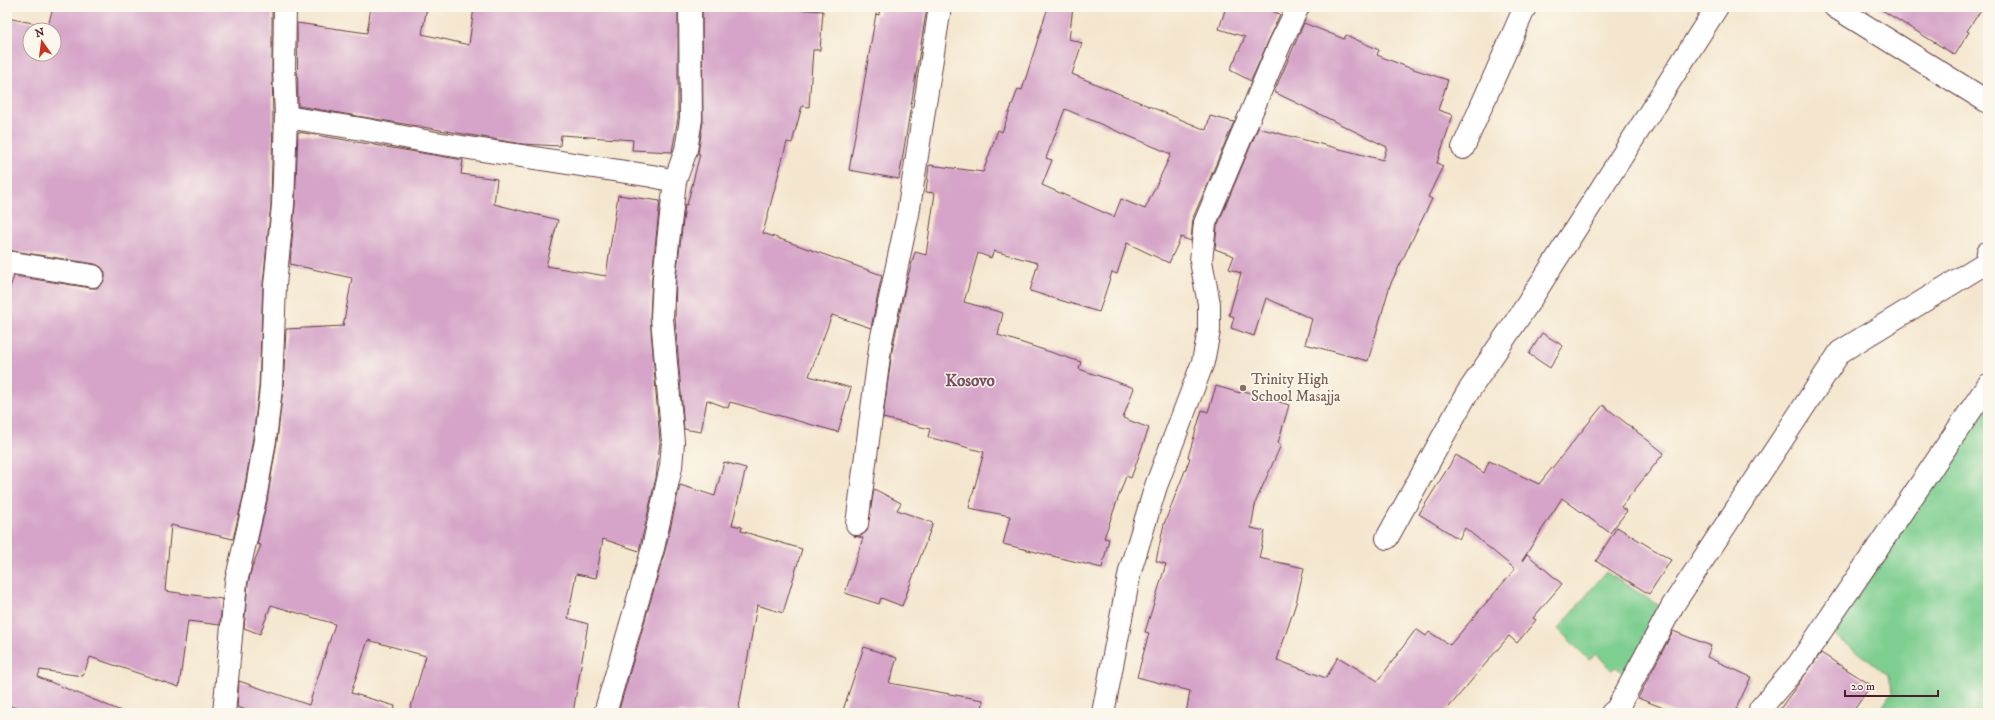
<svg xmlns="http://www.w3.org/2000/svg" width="1995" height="720" viewBox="0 0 1995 720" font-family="'IM FELL DW Pica',serif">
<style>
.green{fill:#7dce8f;stroke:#64765d}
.building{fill:#d5a4c8;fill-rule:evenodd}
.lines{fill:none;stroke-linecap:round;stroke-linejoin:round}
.minor-casing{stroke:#643d43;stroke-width:24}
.major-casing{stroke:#643d43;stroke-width:24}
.minor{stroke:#fff;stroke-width:22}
.major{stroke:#fff;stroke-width:22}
.education-dot{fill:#8d6e63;stroke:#fbf7ec;stroke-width:1.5}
.labels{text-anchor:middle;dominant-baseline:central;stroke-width:3;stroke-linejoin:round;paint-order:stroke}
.education-label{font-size:15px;fill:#785e54;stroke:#fbf7ec;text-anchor:start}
.quarter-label{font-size:17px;font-weight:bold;fill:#7b4e62;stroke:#fbf7ec}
</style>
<rect width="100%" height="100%" fill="#fbf7ec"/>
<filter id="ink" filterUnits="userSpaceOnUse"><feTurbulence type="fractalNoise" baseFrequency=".025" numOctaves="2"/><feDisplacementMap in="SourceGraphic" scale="8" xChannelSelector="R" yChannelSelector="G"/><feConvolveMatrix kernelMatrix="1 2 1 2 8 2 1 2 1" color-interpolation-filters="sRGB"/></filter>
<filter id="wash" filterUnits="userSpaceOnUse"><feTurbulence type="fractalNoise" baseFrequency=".012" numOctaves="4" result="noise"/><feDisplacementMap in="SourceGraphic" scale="16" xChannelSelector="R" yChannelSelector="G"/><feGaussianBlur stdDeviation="0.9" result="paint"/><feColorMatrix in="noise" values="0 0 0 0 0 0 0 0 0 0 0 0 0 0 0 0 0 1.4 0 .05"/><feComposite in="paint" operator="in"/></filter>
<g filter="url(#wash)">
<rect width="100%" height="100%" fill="#f4e6ce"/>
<g class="green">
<polygon points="1988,400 1988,713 1878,713 1893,691 1888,675 1833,634"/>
<polygon points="1606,572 1668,611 1635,685 1616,667 1611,670 1597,654 1589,660 1558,629"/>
</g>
<g id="blocks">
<g class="building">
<path d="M53,7H272V68L273,117L271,204L263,284L259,387L253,438L243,497L233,539L171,525L165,591L222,599L220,625L188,621L179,687L90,657L83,676L40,670L38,677L126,713H33L7,705V296L14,276L91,288H97L102,284L105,278V272L101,267L95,264L7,250V18L48,26ZM30,30H54V54H30Z"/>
<polygon points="371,7 427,7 422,34 469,45 474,7 678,7 678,118 672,152 632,150 633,140 561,135 560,146 523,144 298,106 297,23 367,33"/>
<polygon points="702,7 762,7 823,11 820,50 813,50 809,107 802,106 792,143 787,142 763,233 882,275 871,328 832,315 809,376 851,388 838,432 730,402 728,408 707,400 701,432 684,429 675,318 676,278 685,204 687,205 700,154 698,154 703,121"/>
<polygon points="880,7 927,7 899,179 849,170 876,14 879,15"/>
<path d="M1048,7H1073L1069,39L1082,43L1072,74L1206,130L1210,116L1234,122L1193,218L1191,241L1181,237L1169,263L1127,243L1117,274L1112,272L1099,312L1030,291L1038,263L994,251L991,258L978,253L964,302L1003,313L998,335L1081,362L1079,369L1134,388L1123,418L1149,428L1131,478L1126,476L1104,538L1109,539L1102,568L1003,544L1010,516L969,508L984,452L928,437L930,429L883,418L892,351L906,283L915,252L926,255L935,193L926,192L929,165L983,172L998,130L1002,132L1018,89L1022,90ZM1065,109L1171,154L1145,209L1121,199L1114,217L1042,185L1052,160L1046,158Z"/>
<polygon points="1226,7 1261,7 1280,14 1251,81 1230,70 1245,37 1219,29"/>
<polygon points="1877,7 1983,7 1967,31 1969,32 1955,55"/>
<polygon points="1304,23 1344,39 1346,35 1379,50 1377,55 1407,67 1448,80 1438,110 1453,115 1437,163 1443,166 1428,197 1432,199 1390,285 1368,361 1305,344 1312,319 1266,298 1254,336 1231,328 1234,317 1229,315 1241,273 1229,269 1234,256 1215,249 1217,226 1258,128 1383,160 1387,147 1274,92"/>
<polygon points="298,132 463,160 461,174 497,179 494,204 558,220 546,266 606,276 618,195 660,201 652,276 650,317 660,442 656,478 639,551 603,539 596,578 576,574 568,618 588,624 573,713 409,713 426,656 368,640 351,693 395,706 394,713 256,713 237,707 239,681 309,705 335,624 271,605 260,634 244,628 248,584 252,567 261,545 257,544 267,501 277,441 283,389 286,329 343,326 352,278 290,264 295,205"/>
<polygon points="1542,333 1563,346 1550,368 1529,354"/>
<polygon points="1216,386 1240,393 1241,390 1289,405 1278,443 1281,445 1256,501 1251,528 1265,531 1259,558 1304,568 1296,603 1277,660 1326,678 1338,657 1378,681 1416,629 1426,636 1429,632 1450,645 1515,569 1465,528 1459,539 1419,514 1456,455 1484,473 1489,461 1539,484 1603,405 1664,453 1621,507 1627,511 1610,533 1562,498 1522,561 1527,554 1562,584 1533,618 1536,620 1517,643 1509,636 1444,713 1186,713 1190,691 1137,677 1149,633 1145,632 1166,564 1156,561 1164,524 1190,458 1188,457 1202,410 1208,412"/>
<polygon points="724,462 746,468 732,525 742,527 741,531 802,549 783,613 757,605 738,713 618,713 665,551 680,485 715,496"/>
<polygon points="874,489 901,503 897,510 933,523 902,606 881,598 879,604 845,593 863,538 854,536 861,536 867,531"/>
<polygon points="1617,527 1671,560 1649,594 1596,561"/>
<polygon points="1673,631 1711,646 1707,657 1751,677 1734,713 1676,713 1638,698"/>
<polygon points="864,647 897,658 889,683 983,700 982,713 842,713"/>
<polygon points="1821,653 1871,685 1852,713 1777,713"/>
</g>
</g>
</g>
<g filter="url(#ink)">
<use href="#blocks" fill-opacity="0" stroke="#643d43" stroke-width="1"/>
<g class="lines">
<defs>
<g id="minor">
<polyline points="286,117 362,129 430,142 652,176 675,181"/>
<polyline points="1463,148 1525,7"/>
<polyline points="7,262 93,276"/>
<polyline points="857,524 881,341 908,214 940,7"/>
<polyline points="1387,538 1466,395 1527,305 1717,7"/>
<polyline points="1760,709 1798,665 1988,385"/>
<polyline points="224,713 236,582 255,499 265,440 271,388 275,285 283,205 286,117 284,68 285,7"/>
<polyline points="605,713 653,548 671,467 673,442 662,318 664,277 675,181 686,150 691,119 690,7"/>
<polyline points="1103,713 1130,571 1156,486 1203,362 1209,331 1209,304 1201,261 1205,223 1280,44 1298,7"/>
<polyline points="1612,713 1617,709 1673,605 1840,352 1987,262 1988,252"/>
</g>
<polyline id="major" points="1835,7 1988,102"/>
</defs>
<use href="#minor" class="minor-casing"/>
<use href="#major" class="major-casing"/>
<use href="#minor" class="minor"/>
<use href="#major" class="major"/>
</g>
</g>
<circle class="education-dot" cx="1243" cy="388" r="4"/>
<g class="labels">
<g class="education-label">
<text x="1251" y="379">Trinity High<tspan x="1251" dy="17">School Masajja</tspan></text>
</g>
<g class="quarter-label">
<text x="970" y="381">Kosovo</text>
</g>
</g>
<rect width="1995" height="720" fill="none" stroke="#fbf7ec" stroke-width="24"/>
<g transform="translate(42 42) rotate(346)"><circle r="19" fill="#fbf7ec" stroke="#b4a19f"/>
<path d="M0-3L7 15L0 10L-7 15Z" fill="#c8321e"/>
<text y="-6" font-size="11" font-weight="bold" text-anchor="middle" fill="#4a1f2b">N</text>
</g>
<path d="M1845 690v6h93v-6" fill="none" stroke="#4a1f2b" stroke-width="2"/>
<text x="1851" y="690" font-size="12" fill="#4a1f2b" stroke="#fbf7ec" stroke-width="3" paint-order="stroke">20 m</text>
</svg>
